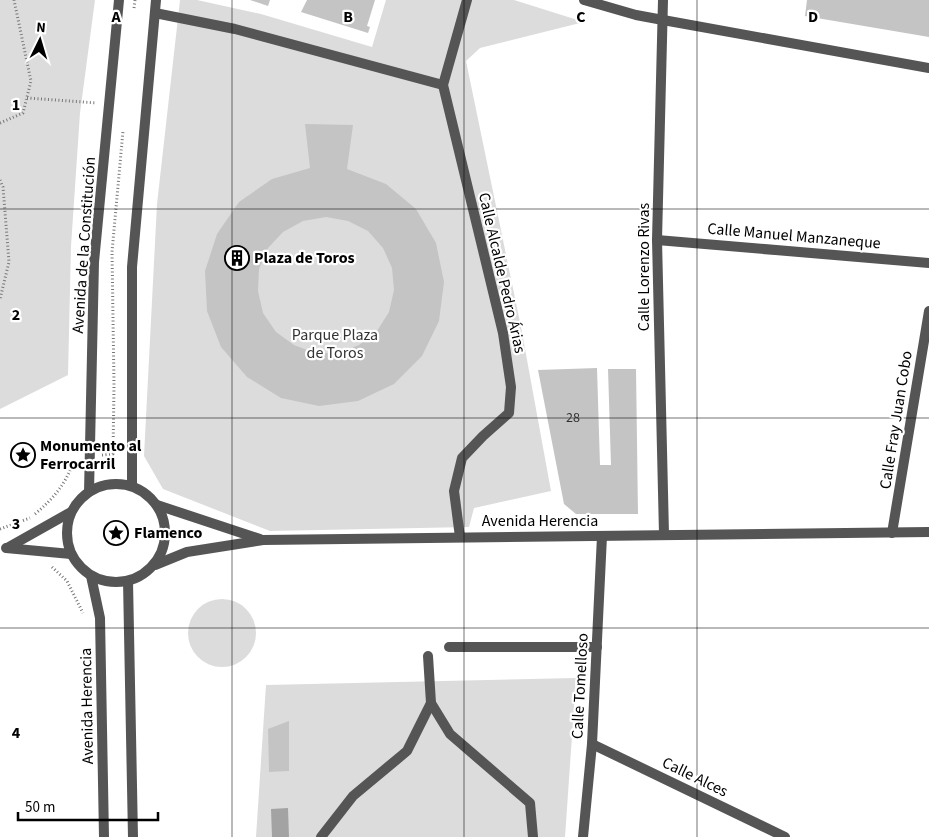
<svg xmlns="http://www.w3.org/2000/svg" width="929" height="837" viewBox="0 0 929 837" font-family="'Source Sans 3',sans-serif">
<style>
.green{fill:#dcdcdc}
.water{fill:#a3a3a3}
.building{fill:#c4c4c4;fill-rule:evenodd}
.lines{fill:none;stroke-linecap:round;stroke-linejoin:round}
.path{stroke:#777;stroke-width:3;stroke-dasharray:1 2.5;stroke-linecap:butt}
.service{stroke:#555;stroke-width:10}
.pedestrian{stroke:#555;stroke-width:10}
.minor{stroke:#555;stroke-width:10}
.grid{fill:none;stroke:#000;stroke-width:1;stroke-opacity:0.55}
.labels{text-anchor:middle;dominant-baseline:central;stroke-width:4.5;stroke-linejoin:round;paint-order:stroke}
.number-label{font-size:14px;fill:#313131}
.street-label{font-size:16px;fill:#000;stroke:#fff}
.poi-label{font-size:16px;font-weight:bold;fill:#000;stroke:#fff;text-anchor:start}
.park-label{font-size:16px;fill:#333;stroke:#fff}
.grid-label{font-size:16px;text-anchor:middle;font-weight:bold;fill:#000;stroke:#fff;stroke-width:4.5;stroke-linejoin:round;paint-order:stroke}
</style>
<rect width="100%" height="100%" fill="#fff"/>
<g class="green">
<polygon points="0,0 95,0 80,113 71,246 68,375 0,409"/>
<polygon points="180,0 197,0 261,14 372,47 386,0 514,0 584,22 480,48 466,61 521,327 551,491 474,508 469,527 270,531 163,489 144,456 157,204"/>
<circle cx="222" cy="633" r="34"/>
<polygon points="576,678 565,837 256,837 266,685"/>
</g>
<polygon class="water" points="288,808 289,837 272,837 271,809"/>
<g class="building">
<polygon points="250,0 270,0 268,6"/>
<polygon points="307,0 375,0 367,26 370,27 368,33 301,12"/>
<polygon points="807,0 929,0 929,37 805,16"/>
<path d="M305,124L353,125L347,169L386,184L416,209L436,243L444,282L439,321L422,356L394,384L358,401L319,406L281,398L247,377L221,347L207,311L205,271L217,234L239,202L272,179L310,168ZM326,217L348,221L368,231L383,248L392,268L394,290L389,312L377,331L359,345L338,353H315L294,345L276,332L263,313L258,291L259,269L268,248L283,232L303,221Z"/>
<polygon points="597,368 600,465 611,465 608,369 636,369 638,514 576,514 564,504 538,370"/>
<polygon points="289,721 289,771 269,772 268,729"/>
</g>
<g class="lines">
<g class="path">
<polyline points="134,8 135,0"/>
<polyline points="27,98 96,103"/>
<polyline points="0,123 23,113 31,81 14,0"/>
<polyline points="0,180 3,187 9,262 0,299"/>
<polyline points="102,455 113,454 114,385 112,252 123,131"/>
<path d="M35,514C54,498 66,484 74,460"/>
<polyline points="0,529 30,518"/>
<polyline points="52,567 67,581 83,613"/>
</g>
<polyline class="service" points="449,647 597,647"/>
<g class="pedestrian">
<polyline points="428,656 431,703 450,734 530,803 533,837"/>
<polyline points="321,837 353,796 407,751 431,703"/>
</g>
<g class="minor">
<polyline points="584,0 636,15 663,20 929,68"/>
<polyline points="663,0 657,240 664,534"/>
<polyline points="155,13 235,29 443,85"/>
<polyline points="657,240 929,263"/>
<circle cx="116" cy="533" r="49"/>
<polyline points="132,486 132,267 156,0"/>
<polyline points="89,492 94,262 119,0"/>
<polyline points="157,505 260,539"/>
<polyline points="892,533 929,311"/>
<polyline points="460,537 454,491 462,458 483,436 509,413 511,387 503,333 443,85 467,0"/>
<polyline points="6,548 71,554"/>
<polyline points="7,548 71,512"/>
<polyline points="155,565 187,552 263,540 929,532"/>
<polyline points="91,576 100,618 104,837"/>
<polyline points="128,581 133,837"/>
<polyline points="592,744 785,837"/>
<polyline points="583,837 592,744 602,536"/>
</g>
</g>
<path class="grid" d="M232,0V837M464,0V837M697,0V837M0,209H929M0,418H929M0,628H929"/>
<defs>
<symbol id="building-ring" viewBox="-11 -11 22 22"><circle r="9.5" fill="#fff" stroke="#000" stroke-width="1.5"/><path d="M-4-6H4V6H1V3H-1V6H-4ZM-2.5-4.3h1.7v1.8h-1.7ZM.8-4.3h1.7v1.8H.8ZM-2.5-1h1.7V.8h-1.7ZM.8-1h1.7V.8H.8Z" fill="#000"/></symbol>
<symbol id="sight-ring" viewBox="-11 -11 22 22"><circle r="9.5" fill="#fff" stroke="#000" stroke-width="1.5"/><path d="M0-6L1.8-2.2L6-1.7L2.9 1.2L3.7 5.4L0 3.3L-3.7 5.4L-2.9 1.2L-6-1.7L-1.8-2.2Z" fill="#000"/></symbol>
</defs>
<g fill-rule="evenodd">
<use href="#building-ring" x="223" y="244" width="28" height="28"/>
<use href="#sight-ring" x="9" y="441" width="28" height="28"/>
<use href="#sight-ring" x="102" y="519" width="28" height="28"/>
</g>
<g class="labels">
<g class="number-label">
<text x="573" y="418">28</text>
</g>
<g class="street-label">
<text transform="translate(794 236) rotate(5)">Calle Manuel Manzaneque</text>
<text transform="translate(84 245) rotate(-86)">Avenida de la Constitución</text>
<text transform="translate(644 267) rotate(-90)">Calle Lorenzo Rivas</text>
<text transform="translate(502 273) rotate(77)">Calle Alcalde Pedro Árias</text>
<text transform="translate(896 420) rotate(-81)">Calle Fray Juan Cobo</text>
<text x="540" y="521">Avenida Herencia</text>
<text transform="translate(580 686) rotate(-87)">Calle Tomelloso</text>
<text transform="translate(87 706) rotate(-91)">Avenida Herencia</text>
<text transform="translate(695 777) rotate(26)">Calle Alces</text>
</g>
<g class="poi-label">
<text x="254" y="258">Plaza de Toros</text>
<text x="40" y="446">Monumento al<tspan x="40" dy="18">Ferrocarril</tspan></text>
<text x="134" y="533">Flamenco</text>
</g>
<g class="park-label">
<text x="335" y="335">Parque Plaza<tspan x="335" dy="18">de Toros</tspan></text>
</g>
</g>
<g class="grid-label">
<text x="116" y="22">A</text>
<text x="348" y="22">B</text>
<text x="581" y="22">C</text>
<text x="813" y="22">D</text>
<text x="16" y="110">1</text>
<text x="16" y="320">2</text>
<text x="16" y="529">3</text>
<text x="16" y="738">4</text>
</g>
<g transform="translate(40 40) rotate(5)" stroke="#ffffff" stroke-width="4" paint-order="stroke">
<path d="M0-4L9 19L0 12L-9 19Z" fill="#000000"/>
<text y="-8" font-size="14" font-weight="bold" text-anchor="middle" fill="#000000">N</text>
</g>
<path d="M18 812v8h140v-8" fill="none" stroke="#000000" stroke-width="2.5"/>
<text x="25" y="812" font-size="15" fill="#000000" stroke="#ffffff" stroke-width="4" paint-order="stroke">50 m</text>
</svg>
